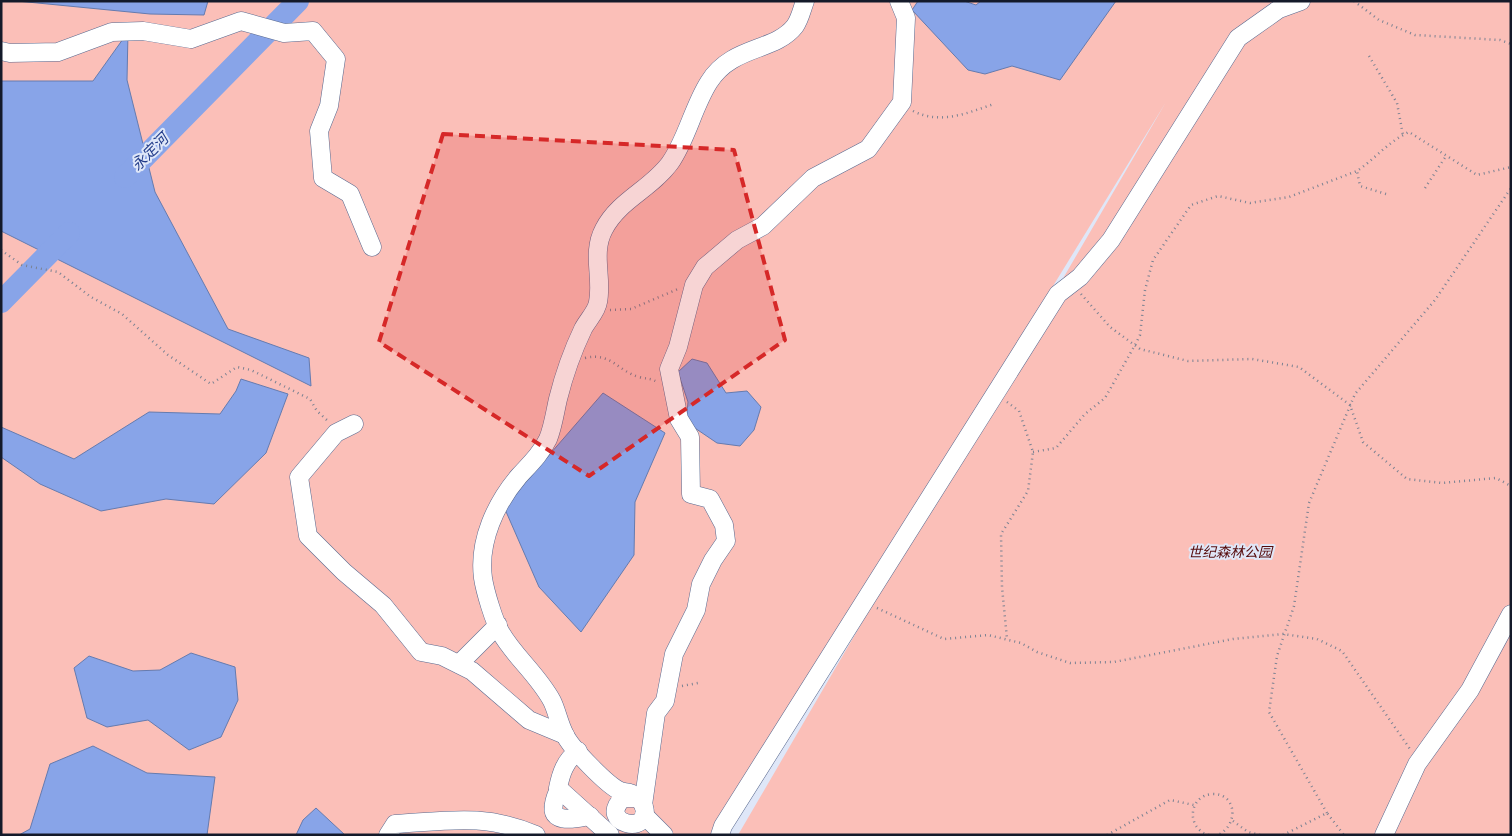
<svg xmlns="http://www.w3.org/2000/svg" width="1512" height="836" viewBox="0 0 1512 836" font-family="'Roboto Serif','Noto Sans SC',serif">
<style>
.green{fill:#fbbfb8}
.water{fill:#88a4e8;stroke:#657baf}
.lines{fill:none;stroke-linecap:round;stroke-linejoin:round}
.river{stroke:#88a4e8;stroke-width:22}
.minor-casing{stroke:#59698f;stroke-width:19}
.path{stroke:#7b8292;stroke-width:2.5;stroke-dasharray:1 4;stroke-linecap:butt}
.minor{stroke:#fff;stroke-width:18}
.marked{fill:#d62828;fill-opacity:0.2;stroke:#d62828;stroke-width:4;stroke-dasharray:10 6;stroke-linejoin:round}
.labels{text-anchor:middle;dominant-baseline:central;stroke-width:4;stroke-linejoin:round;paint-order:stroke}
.park-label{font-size:14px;font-style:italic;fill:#550a0b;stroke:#dfe7f8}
.water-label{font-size:15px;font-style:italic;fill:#223c8a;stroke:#dfe7f8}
</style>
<rect width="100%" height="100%" fill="#dfe7f8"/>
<polygon class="green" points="1,1 1511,1 1511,835 738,835 1166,102 716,835 1,835"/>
<g class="water">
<polygon points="17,1 208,1 204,15 150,14"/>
<polygon points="918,1 964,1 976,5 981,1 1116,1 1060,80 1012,66 985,74 968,70 912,10"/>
<polygon points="128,32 127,80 155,192 228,329 309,358 311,386 1,231 1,81 93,81"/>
<polygon points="692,359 707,363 726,393 747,391 761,407 754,430 740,446 717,443 686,422 688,402 678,372"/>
<polygon points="241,379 288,394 266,453 214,504 166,499 101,511 40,484 1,457 1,427 74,459 149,412 220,414 236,391"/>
<polygon points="603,393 665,433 635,502 634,555 581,632 539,587 504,507"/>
<polygon points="191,653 235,667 238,700 221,737 189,750 148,720 107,727 87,718 74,668 89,656 133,671 160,670"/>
<polygon points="93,746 147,773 215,777 207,835 19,835 30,829 50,764"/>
<polygon points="316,808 345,835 296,835 303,820"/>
</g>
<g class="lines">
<g class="river">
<polyline points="125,177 298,1"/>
<polyline points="1,302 69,233"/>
</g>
<defs>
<g id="minor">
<polyline points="1,51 10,53 58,52 112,32 143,31 191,39 241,21 284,33 313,31 336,59 329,106 319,131 323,178 350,194 372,247"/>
<polyline points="354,424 336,433 299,477 308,536 344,572 383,605 421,652 442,656 472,671 529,720 565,735"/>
<polyline points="459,664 498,625"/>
<path d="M578,751C565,761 561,773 558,788L610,835"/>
<path d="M559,789C543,823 564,821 590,816"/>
<path d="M637,798H623C596,824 652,836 644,807C643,802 635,794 630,793C626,792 623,792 620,791C607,785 571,748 565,735C559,724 557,711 552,701C538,675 515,657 501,633C494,622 485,591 483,578C478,541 496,503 519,476C530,464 540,455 548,439C553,427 555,412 558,399C564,375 572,352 583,329C587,321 597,311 598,302C603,278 591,253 604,229C619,200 651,189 670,163C687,139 693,107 709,82C732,45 775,52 795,26C800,19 802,9 805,1"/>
<polyline points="643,805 656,713 665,701 674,654 696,610 701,584 713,560 726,541 724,525 710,499 691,494 690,437 679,419 669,369 678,347 694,285 705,267 737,240 763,226 813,178 868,149 902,102 906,18 899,1"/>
<polyline points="644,815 664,835"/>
<path d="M388,835L395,824C447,821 485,813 536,835"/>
<polyline points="720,835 723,826 1058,294 1080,277 1111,240 1238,38 1279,9 1301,1"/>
<polyline points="1384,835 1417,764 1470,690 1511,614"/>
</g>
</defs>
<use href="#minor" class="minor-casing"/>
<g class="path">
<polyline points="1354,1 1379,20 1415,35 1500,40 1511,44"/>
<polyline points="1369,56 1397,103 1403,135"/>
<path d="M913,111C941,125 967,113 994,104"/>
<polyline points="1425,188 1446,156"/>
<path d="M1386,194L1360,186L1357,171C1376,158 1389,141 1409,132L1477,175L1511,167"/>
<polyline points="1,250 22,265 58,272 91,297 122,314 168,355 211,384 237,367 251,370 310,399 317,411 329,422"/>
<polyline points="1081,294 1110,327 1140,349 1188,361 1252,359 1299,367 1350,405 1363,442 1407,479 1442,483 1496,478 1511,486"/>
<polyline points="610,310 631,309 678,289"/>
<path d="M585,358C612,352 617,371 639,377C646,379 651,378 657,382"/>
<polyline points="1007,402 1019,411 1033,452 1028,491 1001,534 1002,587 1007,639"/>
<polyline points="1033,452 1056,448 1085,414 1105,398 1135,345 1140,335 1145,290 1153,260 1191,205 1218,196 1250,203 1289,197 1357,171"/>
<polyline points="877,608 944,639 988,635 1021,643 1037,652 1070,663 1114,662 1233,639 1283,634 1317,639 1342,651 1410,749"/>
<polyline points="682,686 698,683"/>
<polyline points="1327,813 1269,712 1277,656 1294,606 1309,503 1355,394 1435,300 1511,188"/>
<polyline points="1233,821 1248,832 1260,835"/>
<polyline points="1107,835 1170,800 1194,805"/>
<path d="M1209,835C1186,829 1188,796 1212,794C1237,793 1239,825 1218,835"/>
<polyline points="1283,835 1327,813 1344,835"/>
</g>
<use href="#minor" class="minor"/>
</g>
<path class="marked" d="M443,134L734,150L785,340L589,476L379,342Z"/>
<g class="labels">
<g class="park-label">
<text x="1230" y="552">世纪森林公园</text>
</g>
<g class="water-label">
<text transform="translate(150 152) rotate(-45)">永定河</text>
</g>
</g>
<rect width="1512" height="836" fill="none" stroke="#141a2a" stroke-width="5"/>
</svg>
